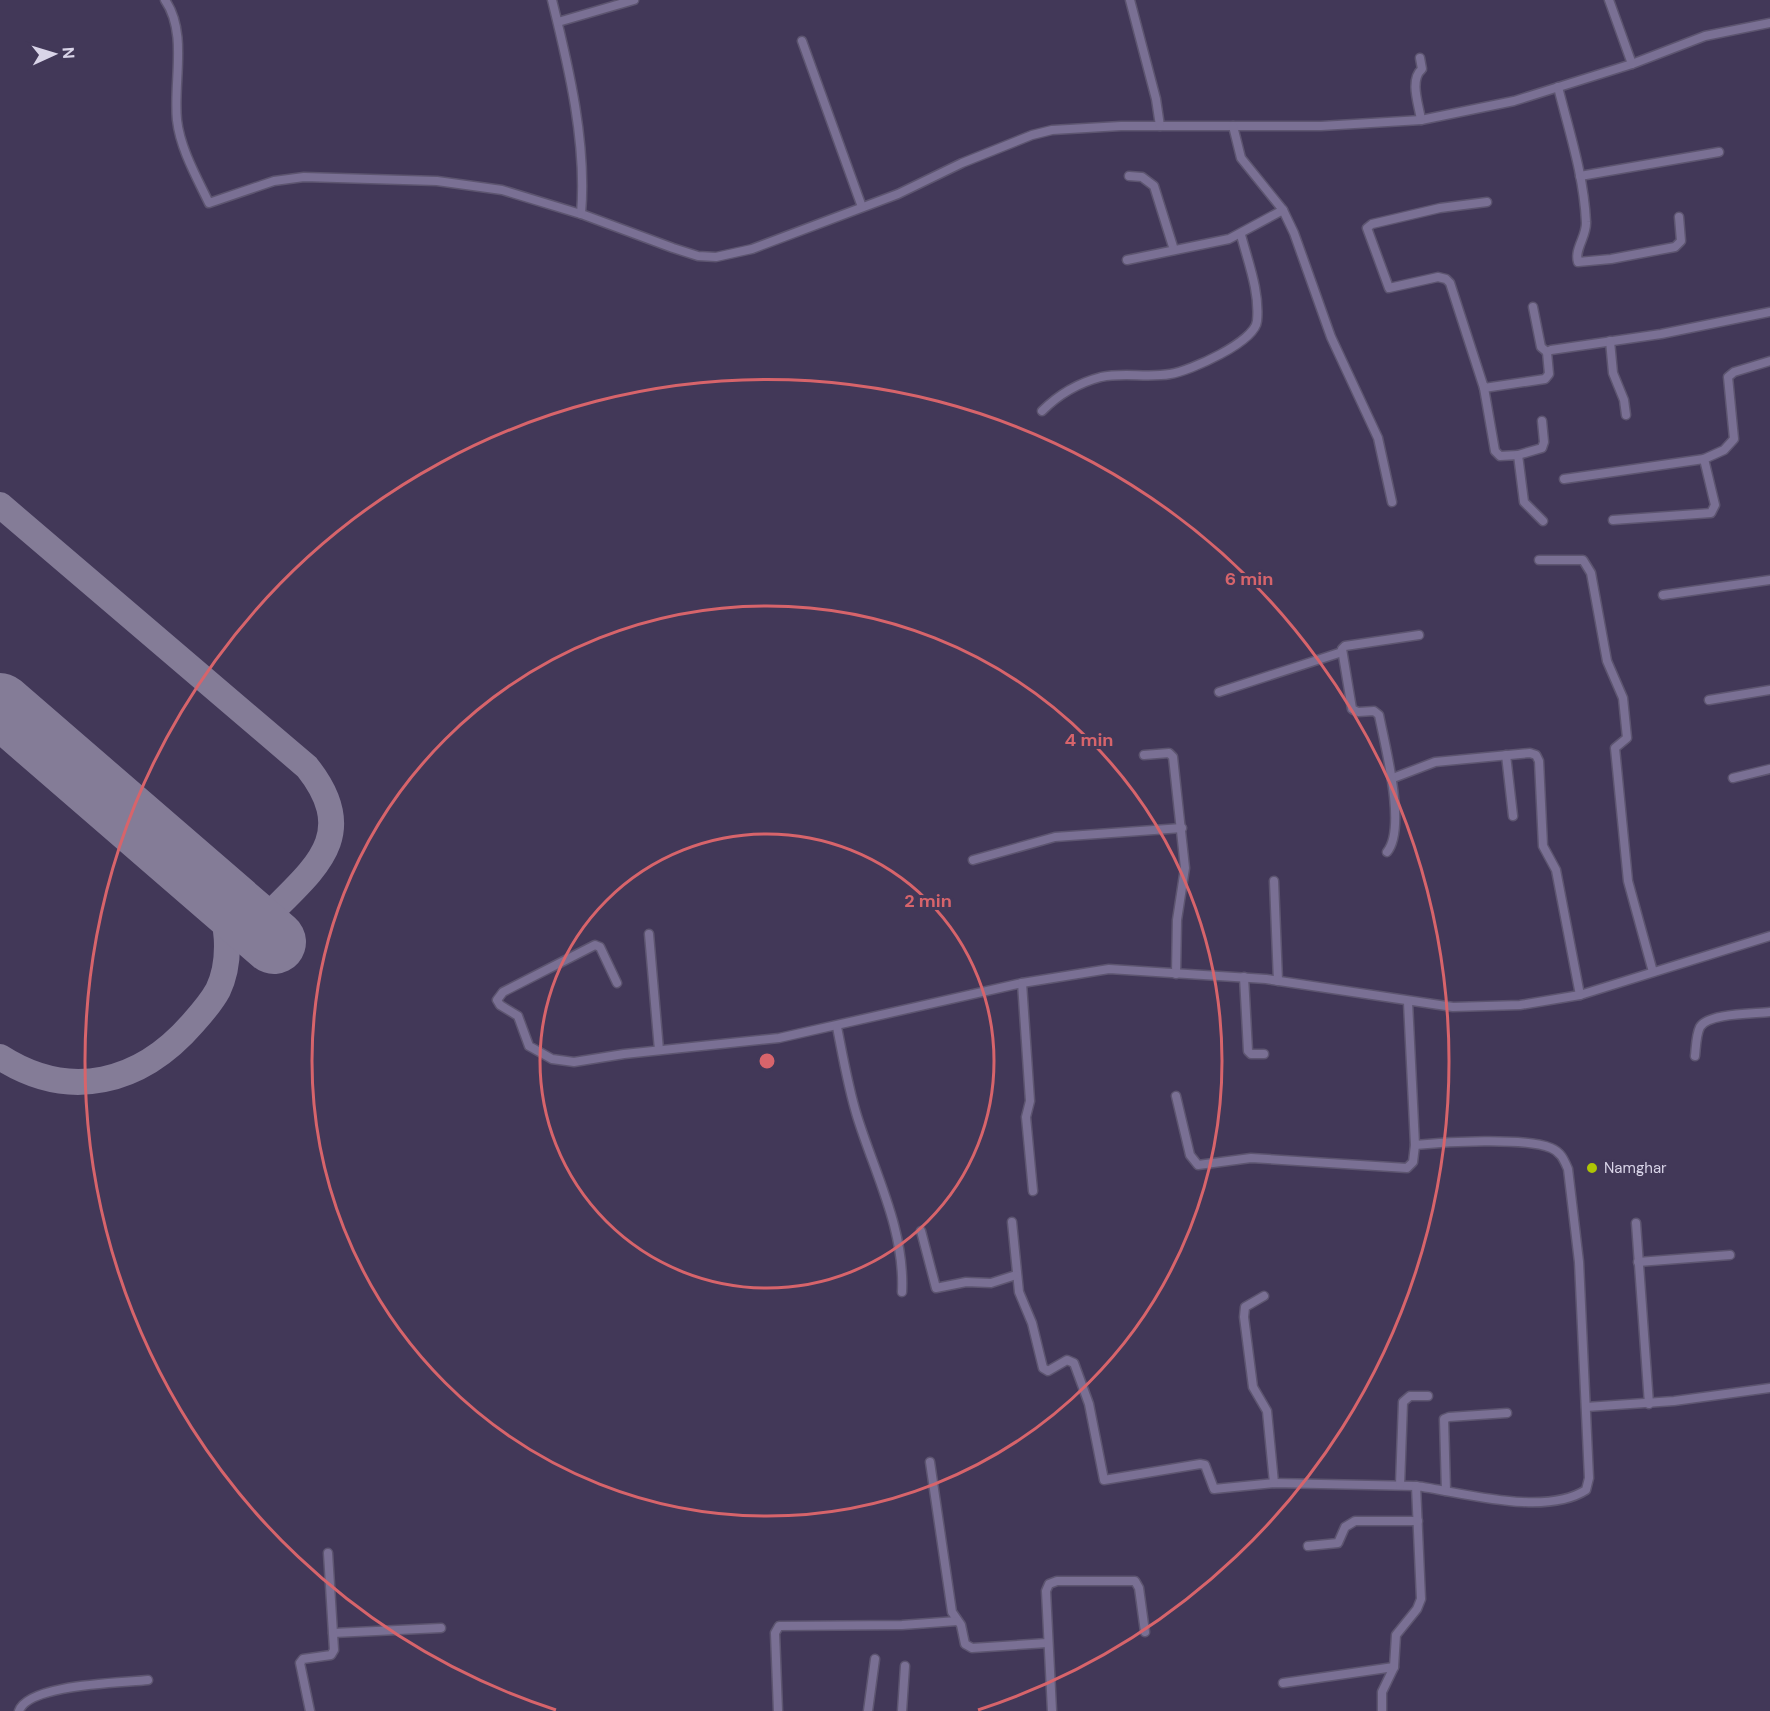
<svg xmlns="http://www.w3.org/2000/svg" width="1770" height="1711" viewBox="0 0 1770 1711" font-family="'DM Sans',sans-serif">
<style>
.lines{fill:none;stroke-linecap:round;stroke-linejoin:round}
.taxiway{stroke:#847c97;stroke-width:26}
.runway{stroke:#847c97;stroke-width:64}
.street-casing{stroke:#5d5570;stroke-width:11}
.street{stroke:#7a7094;stroke-width:8}
.ring{fill:none;stroke:#d7646b;stroke-width:3}
.poi-dot{fill:#afc505;stroke:#423858;stroke-width:2}
.labels{text-anchor:middle;dominant-baseline:central;stroke-width:6;stroke-linejoin:round;paint-order:stroke}
.poi-label{font-size:15px;fill:#d9d4e8;stroke:#423858;text-anchor:start}
.centre{fill:#d7646b;stroke:#423858;stroke-width:3}
.ring-label{font-size:18px;text-anchor:middle;font-weight:bold;fill:#d7646b;stroke:#423858;stroke-width:6;stroke-linejoin:round;paint-order:stroke}
</style>
<rect width="100%" height="100%" fill="#423858"/>
<g class="lines">
<g class="taxiway">
<path d="M0,505L307,767C365,840 307,873 258,926"/>
<path d="M0,1057C70,1102 141,1083 193,1023C202,1013 211,1003 218,990C232,961 229,916 213,888"/>
</g>
<polyline class="runway" points="0,705 274,942"/>
<defs>
<g id="street">
<path d="M165,0C188,33 173,82 177,120C180,148 197,178 209,203L274,181L304,177L437,181L502,190L584,215L673,248L698,256L716,257L752,249L898,194L962,163L1032,135L1052,130L1121,126H1321L1421,120L1514,101L1632,64L1705,36L1770,23"/>
<path d="M552,0C569,68 587,144 581,214"/>
<polyline points="1130,0 1156,99 1160,126"/>
<polyline points="1609,0 1632,64"/>
<polyline points="558,22 634,0"/>
<polyline points="802,41 862,207"/>
<path d="M1420,58L1422,69C1409,80 1419,105 1421,120"/>
<path d="M1558,87C1569,131 1584,176 1586,222C1587,236 1574,249 1578,262L1611,259L1675,247L1681,241L1679,217"/>
<polyline points="1233,126 1241,158 1283,210 1294,233 1331,337 1378,438 1392,502"/>
<polyline points="1129,176 1142,177 1154,186 1174,250"/>
<polyline points="1580,176 1719,152"/>
<polyline points="1487,202 1440,208 1372,224 1367,228 1389,288 1438,277 1446,279 1450,283 1484,388 1545,379 1549,374 1547,352 1551,350 1661,334 1770,312"/>
<polyline points="1127,260 1229,239 1283,210"/>
<polyline points="1533,307 1541,347 1547,352"/>
<polyline points="1610,341 1613,373 1624,400 1626,415"/>
<polyline points="1484,388 1495,451 1500,456 1518,455 1524,502 1543,521"/>
<path d="M1042,411C1059,394 1078,383 1101,377C1124,372 1147,378 1170,374C1190,371 1255,342 1257,321C1260,292 1248,262 1241,235"/>
<polyline points="1518,455 1542,448 1544,442 1542,421"/>
<polyline points="1564,479 1704,459"/>
<polyline points="1613,520 1711,513 1715,505 1704,459 1724,450 1734,439 1728,377 1734,372 1770,361"/>
<polyline points="1539,560 1583,560 1591,573 1607,661 1623,698 1627,738 1615,748 1628,881 1653,972"/>
<polyline points="1663,595 1770,580"/>
<polyline points="1219,692 1342,652"/>
<polyline points="1709,700 1770,690"/>
<polyline points="1144,755 1169,753 1173,757 1185,868 1177,920 1176,974"/>
<polyline points="1506,755 1513,816"/>
<polyline points="1393,778 1435,762 1530,753 1536,755 1539,761 1543,846 1556,870 1580,995"/>
<polyline points="1733,778 1770,769"/>
<path d="M1387,852C1407,828 1385,746 1379,715L1374,711L1358,712L1352,709L1342,649L1345,646L1419,635"/>
<polyline points="973,860 1055,837 1182,828"/>
<polyline points="1274,881 1278,981"/>
<polyline points="649,934 659,1050"/>
<polyline points="1244,977 1248,1051 1251,1054 1264,1054"/>
<polyline points="617,983 600,947 595,945 503,992 497,1000 500,1005 518,1016 529,1046 552,1059 574,1062 624,1054 779,1038 1022,983 1109,969 1266,979 1453,1007 1520,1005 1580,995 1770,936"/>
<polyline points="1022,983 1030,1101 1026,1117 1033,1191"/>
<path d="M837,1027C843,1057 848,1087 857,1116C875,1174 905,1230 902,1292"/>
<path d="M1695,1056C1696,1047 1696,1035 1700,1027C1708,1013 1754,1014 1770,1012"/>
<polyline points="1176,1096 1190,1155 1198,1165 1251,1158 1407,1168 1413,1162 1415,1145 1408,1002"/>
<polyline points="1012,1222 1019,1292 1032,1323 1043,1368 1048,1371 1067,1360 1074,1363 1089,1404 1104,1480 1200,1464 1205,1465 1214,1489 1274,1483 1416,1486"/>
<polyline points="1636,1223 1649,1404"/>
<polyline points="921,1231 936,1288 966,1282 991,1283 1016,1275"/>
<polyline points="1638,1262 1730,1255"/>
<polyline points="1264,1296 1245,1307 1244,1317 1253,1387 1267,1411 1274,1483"/>
<polyline points="1586,1407 1674,1401 1770,1388"/>
<polyline points="930,1462 952,1612 961,1625 965,1644 972,1648 1047,1643"/>
<polyline points="1400,1485 1403,1402 1410,1396 1428,1396"/>
<polyline points="1446,1491 1444,1419 1449,1417 1507,1413"/>
<polyline points="1308,1546 1338,1543 1345,1527 1355,1521 1418,1521"/>
<polyline points="333,1633 441,1628"/>
<polyline points="1283,1683 1394,1667"/>
<path d="M19,1711C28,1684 121,1683 148,1680"/>
<polyline points="310,1711 300,1663 303,1659 331,1655 334,1650 328,1553"/>
<polyline points="778,1711 775,1633 779,1626 902,1625 957,1621"/>
<polyline points="868,1711 875,1659"/>
<polyline points="902,1711 905,1666"/>
<polyline points="1052,1711 1046,1591 1049,1584 1057,1581 1135,1581 1139,1588 1145,1632"/>
<path d="M1382,1711V1692L1394,1667L1396,1635L1417,1609L1421,1599L1416,1486C1462,1492 1544,1517 1586,1490L1589,1478L1579,1262L1568,1169C1564,1160 1561,1152 1551,1148C1524,1137 1445,1142 1415,1145"/>
</g>
</defs>
<use href="#street" class="street-casing"/>
<use href="#street" class="street"/>
</g>
<g class="ring">
<circle cx="767" cy="1061" r="227"/>
<circle cx="767" cy="1061" r="455"/>
<path d="M556 1710A682 682 0 1 1 978 1710"/>
</g>
<circle class="poi-dot" cx="1592" cy="1168" r="6"/>
<g class="labels">
<g class="poi-label">
<text x="1604" y="1168">Namghar</text>
</g>
</g>
<circle cx="767" cy="1061" r="9" class="centre"/>
<g class="ring-label">
<text x="1249" y="585">6 min</text>
<text x="1089" y="746">4 min</text>
<text x="928" y="907">2 min</text>
</g>
<g transform="translate(54 54) rotate(86)" stroke="#423858" stroke-width="4.5" paint-order="stroke">
<path d="M0-4.5L10 22L0 15L-10 22Z" fill="#d9d4e8"/>
<text y="-9" font-size="16" font-weight="bold" text-anchor="middle" fill="#d9d4e8">N</text>
</g>
</svg>
